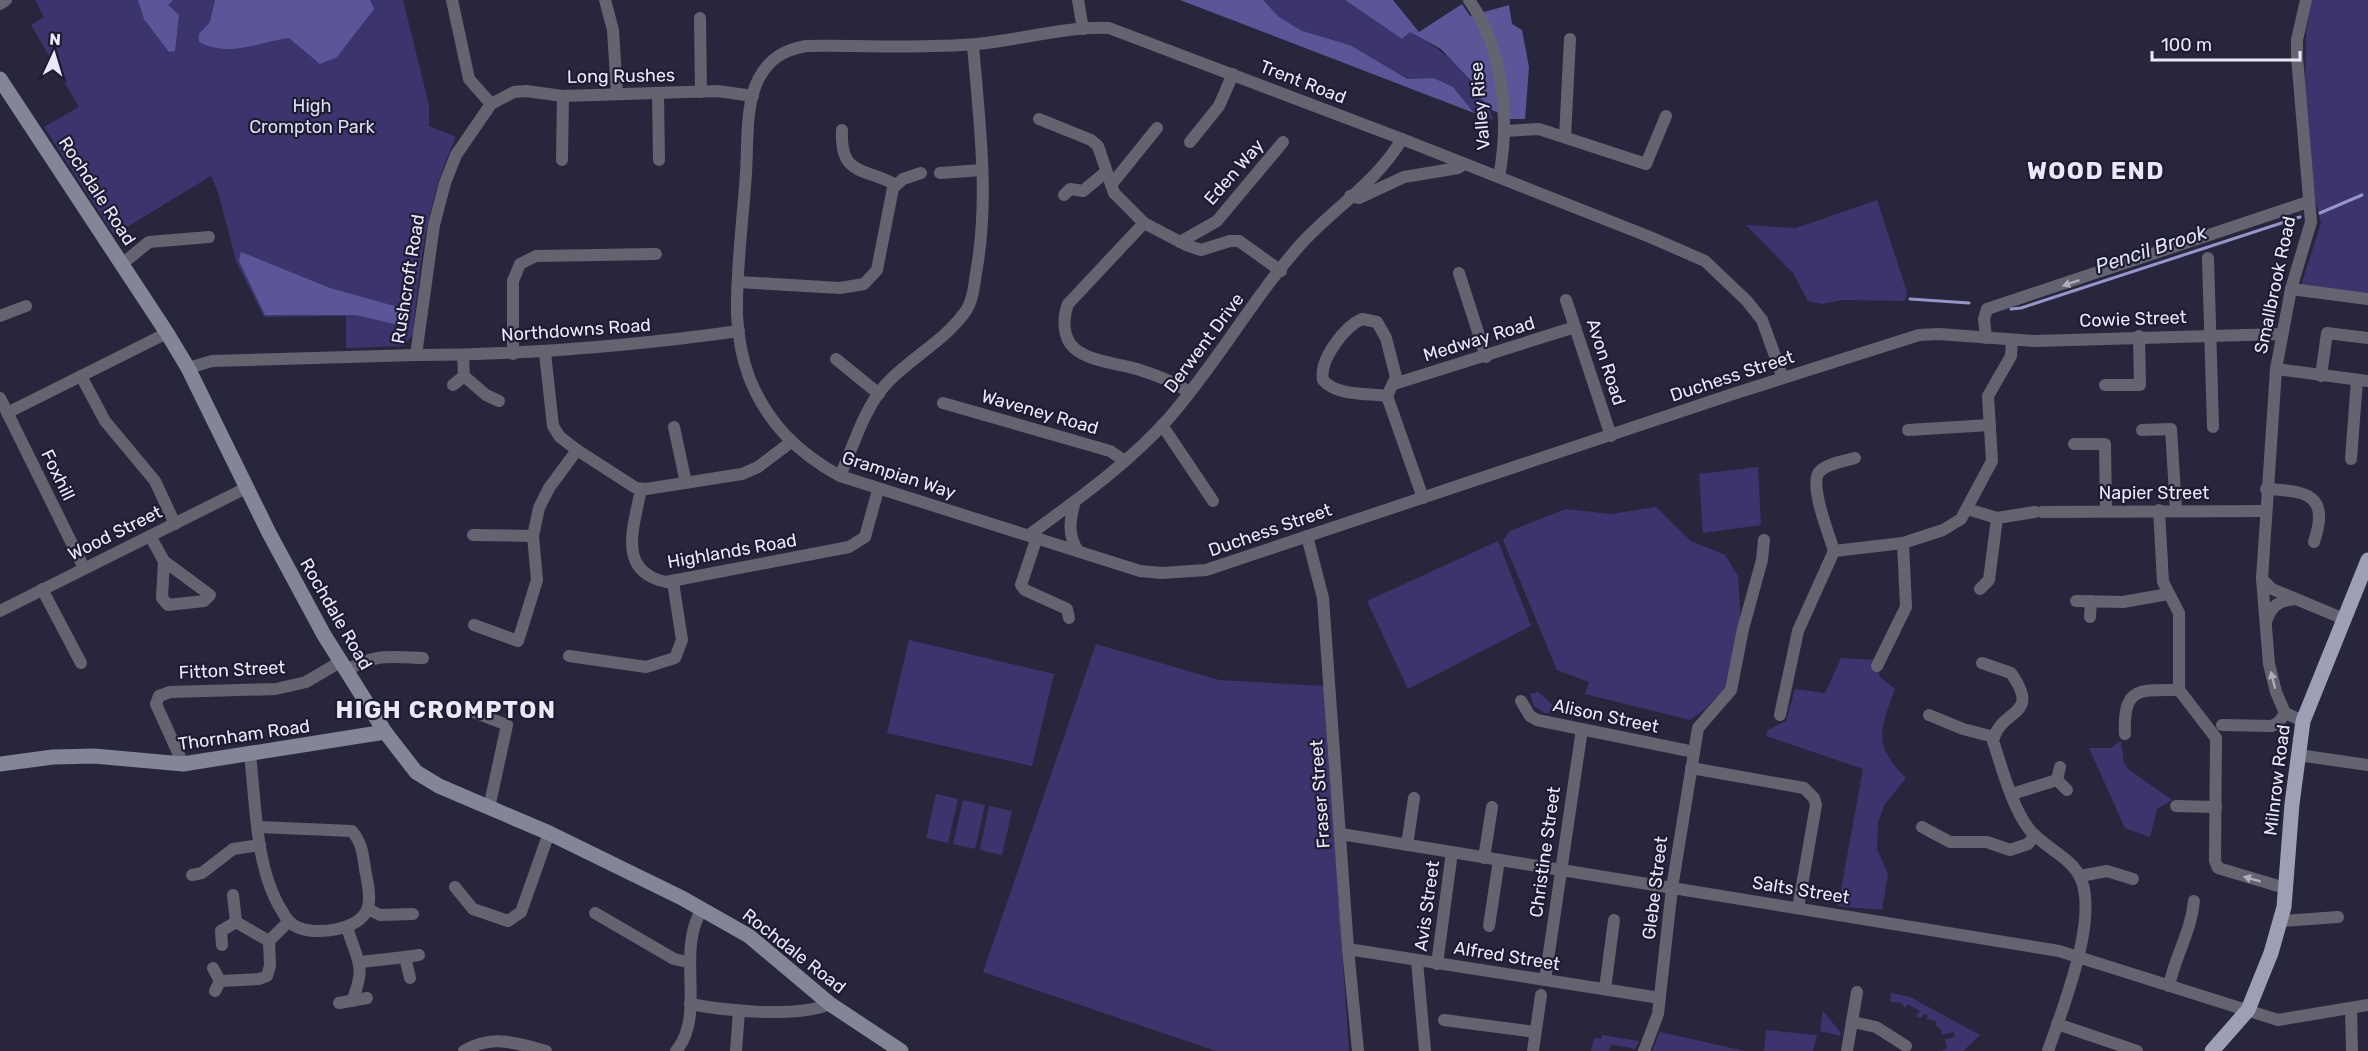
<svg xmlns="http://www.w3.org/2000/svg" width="2368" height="1051" viewBox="0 0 2368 1051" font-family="Rubik,sans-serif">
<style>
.green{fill:#3c356d}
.forest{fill:#5c5598}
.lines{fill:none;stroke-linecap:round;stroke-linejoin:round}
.stream{stroke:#9894c9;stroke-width:3}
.street{stroke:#646470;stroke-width:12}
.secondary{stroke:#858598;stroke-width:15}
.primary{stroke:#9f9eb7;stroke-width:15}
.oneway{fill:#adadbb}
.labels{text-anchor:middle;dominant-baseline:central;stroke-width:4.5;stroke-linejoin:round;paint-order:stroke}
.street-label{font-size:18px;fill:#e9e9f9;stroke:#1e1c33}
.park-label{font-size:18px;fill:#ddddf1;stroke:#1e1c33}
.water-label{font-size:20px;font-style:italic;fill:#e1e1f5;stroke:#1e1c33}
.district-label{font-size:24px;font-weight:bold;letter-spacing:1.5px;fill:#e9e9f9;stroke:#1e1c33}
</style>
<rect width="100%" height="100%" fill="#28263d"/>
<g class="green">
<path d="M35,0H403L429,105V126L456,137C427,198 419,267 413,334L404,346L346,348V316L264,317L236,261L218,192L211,176L114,235L44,127L79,107L31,25L44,17Z"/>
<path d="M1263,0H1345L1402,39L1410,32C1440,48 1464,67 1480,97C1485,107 1492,109 1493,120L1474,113L1453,87L1434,78L1409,79L1350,45L1302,31L1279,17Z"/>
<polygon points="2311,0 2368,0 2368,297 2300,289 2321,223 2315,199 2305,87 2306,33"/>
<polygon points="1877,200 1907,292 1905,301 1843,300 1822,304 1808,301 1793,273 1746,225 1796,228"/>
<polygon points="1758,467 1761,525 1703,533 1699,474"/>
<polygon points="1656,507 1691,541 1725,555 1738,576 1741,620 1730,683 1704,710 1690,720 1585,694 1589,682 1557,670 1503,540 1510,531 1566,509 1611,514"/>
<polygon points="1498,541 1531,626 1408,689 1367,601"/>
<polygon points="909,640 1054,674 1032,766 887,733"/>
<polygon points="1096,644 1219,680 1324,686 1349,1051 1216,1051 983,972"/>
<path d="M1841,658L1876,660L1880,677L1895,689C1880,731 1872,744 1906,778L1885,804L1878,822L1877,849L1888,874L1882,910L1838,906L1863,769L1766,736L1768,730L1786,721L1795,689L1825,693Z"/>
<polygon points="1538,692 1553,705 1549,713 1545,713 1534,706 1530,694"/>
<polygon points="2121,741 2124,763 2128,769 2172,800 2157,809 2150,837 2125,828 2089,748 2110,748"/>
<polygon points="936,794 958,799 948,843 926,838"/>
<polygon points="963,800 985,805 975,849 953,844"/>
<polygon points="989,806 1012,811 1002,855 980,850"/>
<polygon points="1891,993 1910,997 1980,1035 1963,1051 1941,1051 1947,1048 1945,1039 1955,1037 1954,1032 1942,1035 1941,1029 1935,1025 1936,1021 1926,1019 1928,1016 1924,1014 1921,1018 1916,1016 1920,1011 1907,1004 1905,1008 1901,1003 1890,1002"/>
<polygon points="1823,1011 1841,1033 1840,1036 1820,1031"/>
<polygon points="1766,1030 1817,1035 1813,1051 1764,1051"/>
<polygon points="1660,1032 1745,1051 1652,1051"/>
<polygon points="1602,1035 1639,1041 1634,1051 1633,1048 1611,1045 1609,1051 1591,1051 1594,1038 1601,1039"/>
</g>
<g class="forest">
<polygon points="138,0 173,0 168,5 179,15 175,51 169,52 144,19"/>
<path d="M215,0H370L374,9L337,57L320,64L289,38C258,42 230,58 199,42V34L210,22Z"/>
<polygon points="1180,0 1263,0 1279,17 1302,31 1350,45 1408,79 1434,78 1453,87 1474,113"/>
<polygon points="1345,0 1393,0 1419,32 1462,4 1470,16 1509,5 1512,24 1522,30 1529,67 1525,119 1511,119 1492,110 1481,99 1474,84 1441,49 1410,32 1402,39"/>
<polygon points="241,252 330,288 405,309 403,326 356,315 265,315 239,261"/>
</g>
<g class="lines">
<g class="stream">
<polyline points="2320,213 2362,195"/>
<polyline points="1910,299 1969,303"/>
<polyline points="2011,309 2021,308 2300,217"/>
</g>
<g class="street">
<polyline points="452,0 469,79 491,104"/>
<polyline points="605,0 613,30 617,94"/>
<polyline points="1078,0 1083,29"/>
<path d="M1469,0C1504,49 1510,120 1499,177"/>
<polyline points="0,4 6,0"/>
<polyline points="700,18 701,92"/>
<polyline points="658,94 659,160"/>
<polyline points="1039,119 1091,140 1098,146 1114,193 1144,223 1186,245 1201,250 1230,241 1239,241 1281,271"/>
<path d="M842,130C840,177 864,167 896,185"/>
<polyline points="1504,131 1539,129 1646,164 1666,116"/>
<polyline points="1565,137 1570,39"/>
<polyline points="1190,142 1219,106 1233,74"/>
<polyline points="562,160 563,96"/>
<polyline points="940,173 982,170"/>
<polyline points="1111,185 1157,128"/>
<polyline points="1064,195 1070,189 1083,191 1106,172"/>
<polyline points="1350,196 1359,198 1404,177 1458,168 1464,164"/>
<path d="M1144,223L1068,304C1063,317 1062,337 1074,348C1090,362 1117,363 1137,369C1155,375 1173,381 1189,392"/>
<polyline points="1180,242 1217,221 1283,142"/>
<polyline points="2208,258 2213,427"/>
<polyline points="122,264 149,242 209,237"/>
<polyline points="1459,273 1486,357"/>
<polyline points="739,282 840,288 864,284 877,270 893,188 903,179 921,173"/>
<polyline points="2291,289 2368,299"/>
<polyline points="1566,300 1611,436"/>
<polyline points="0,316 26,306"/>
<path d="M1362,319L1377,322L1386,338L1396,377L1387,396C1367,393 1336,396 1323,380C1319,360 1344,327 1362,319Z"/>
<polyline points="1986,338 1984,319 1987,309 2308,202"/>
<polyline points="545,353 553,426 560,437 577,450 636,488 646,489 742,474 758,467 791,442"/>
<polyline points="513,354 513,281 520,264 536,256 656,254"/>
<path d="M416,355C525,355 631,346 739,331"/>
<polyline points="463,355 464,376 486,395 499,401"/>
<polyline points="836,359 879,394"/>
<polyline points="188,368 212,361 416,355 434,225 445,183 456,155 491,104 514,92 526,91 563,96 717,91 753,96"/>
<polyline points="2276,369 2368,381"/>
<polyline points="81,376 105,421 155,481 175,524"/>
<polyline points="2321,376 2327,333 2368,338"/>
<path d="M1783,378L1762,320L1747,301L1705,261L1650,237L1402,139L1109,28C1067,26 1020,40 977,44C920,49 862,45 806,46C784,50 770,58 759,78C745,104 748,144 746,173C743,220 736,268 737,315C738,335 742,358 749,377C767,423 798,453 840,476L1140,571L1162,573L1206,570L1733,394L1919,335L1939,334L2035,341L2281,334"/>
<polyline points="1394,384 1575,327"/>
<polyline points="453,385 464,376"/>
<polyline points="2105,385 2140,385 2139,336"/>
<polyline points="1387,396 1423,498"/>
<polyline points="0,398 84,568"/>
<polyline points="943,403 1110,451 1125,461"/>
<polyline points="7,413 167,333"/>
<polyline points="1162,425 1213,501"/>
<polyline points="674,427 686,483"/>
<polyline points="1908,430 1990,425"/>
<polyline points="2142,430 2171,429 2176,510"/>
<polyline points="2074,444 2105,444 2106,511"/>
<polyline points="2351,459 2357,380"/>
<path d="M840,476C854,445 865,404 890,380C914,356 945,340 965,312C973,301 974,286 976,273C990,198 979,120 973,45"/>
<path d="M641,489C634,527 616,571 666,582L849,547L865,537L878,490"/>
<path d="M2266,489C2307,491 2330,494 2314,542"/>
<path d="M1075,501C1070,519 1067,535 1078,551"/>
<polyline points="1967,509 1997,518 2035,512"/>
<polyline points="2159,510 2163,582 2179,613 2179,690"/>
<polyline points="2042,512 2266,511"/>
<polyline points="473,535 533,536"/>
<path d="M1029,535C1078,499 1129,463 1169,418C1217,363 1253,298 1301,244C1334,208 1377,182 1402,139"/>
<polyline points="150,536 164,561 162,598 168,605 204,601 210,595 164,561"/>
<polyline points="1307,536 1323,598 1348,949 1358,1051"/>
<polyline points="1037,537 1021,585 1025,590 1067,609 1069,618"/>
<path d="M1834,551C1829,534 1809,486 1819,472C1827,463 1845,461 1855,458"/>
<polyline points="2262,579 2272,589 2344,619"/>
<polyline points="42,589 81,663"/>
<polyline points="1980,589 1989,580 1997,518"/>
<polyline points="2076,601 2123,602 2168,594"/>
<polyline points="0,611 246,488"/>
<polyline points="2090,617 2091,601"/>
<path d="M2266,622C2271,606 2278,601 2295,599"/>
<polyline points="474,625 518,641 537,580 533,536 539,508 549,488 577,450"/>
<polyline points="569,656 646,667 675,658 682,640 673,582"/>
<path d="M1982,663L2011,673C2041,716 2004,708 1994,737"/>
<polyline points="1877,666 1906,607 1903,543"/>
<path d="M346,671C373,653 392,657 423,658"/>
<polyline points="2179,690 2216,738 2215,861 2218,868 2285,888"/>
<polyline points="1521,701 1530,716 1537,720 1694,752"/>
<polyline points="471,711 507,725 489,808"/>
<polyline points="1780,715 1798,631 1834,551 1903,543 1943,530 1961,519 1992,461 1988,396 2011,356 2012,340"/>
<polyline points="1929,715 1963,729 1994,737"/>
<polyline points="2303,721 2285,713 2276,692 2269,664 2262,579 2276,369 2291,289 2311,222 2297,57 2297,40 2306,0"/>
<polyline points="2222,725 2272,726 2279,722 2285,713"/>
<path d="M2125,734C2123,687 2138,690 2179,690"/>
<path d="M1994,737L1993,741C2002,768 2012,807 2029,829C2043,847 2069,856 2079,875C2101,914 2062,1010 2048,1051"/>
<path d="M250,755C256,804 255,868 282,911C285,917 290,924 297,927C316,936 358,930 367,910C372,899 367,880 365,869C363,854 362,843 352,831L259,827"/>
<polyline points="2298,755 2368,765"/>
<polyline points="183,764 156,704 159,696 170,692 276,689 306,682 340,662"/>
<polyline points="2060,767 2057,780 2067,790"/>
<polyline points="1691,768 1804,788 1814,798 1816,805 1798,908"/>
<polyline points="2012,794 2057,780"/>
<polyline points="2176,806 2216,807"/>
<polyline points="1922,827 1950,842 1987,842 2010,850 2028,844 2035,835"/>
<polyline points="1341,834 2059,951 2278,1020 2368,1005"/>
<polyline points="1407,845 1414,798"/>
<polyline points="1484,858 1492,807"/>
<polyline points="192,875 202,873 233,849 260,845"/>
<polyline points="2080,876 2107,871 2133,879"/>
<polyline points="455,887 473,909 508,921 521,912 549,833"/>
<polyline points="233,895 236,922 269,941"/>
<polyline points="368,909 380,915 413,914"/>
<polyline points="595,913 674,959 688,962"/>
<polyline points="2281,921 2338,917"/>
<polyline points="1489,926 1499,860"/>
<path d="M347,927C357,962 367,964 352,1001"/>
<polyline points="222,945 221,931 236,922"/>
<polyline points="1348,949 1660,998"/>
<polyline points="1417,961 1425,1051"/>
<polyline points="361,962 405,957"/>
<polyline points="1437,964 1452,852"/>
<polyline points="213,968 220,981"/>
<polyline points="410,978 405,957 419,955"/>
<polyline points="1545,980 1582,729"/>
<path d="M2169,986C2175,956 2191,932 2194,901"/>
<polyline points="1605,989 1614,920"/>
<polyline points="215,991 220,981 259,979 267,976 270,966 269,941 289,921"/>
<polyline points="339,1003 367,998"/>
<path d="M690,1004C727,1011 796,1018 830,1004"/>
<polyline points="2351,1008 2352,1051"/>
<polyline points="1444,1020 1535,1032"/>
<polyline points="1853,1022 1876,1027 1906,1046"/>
<polyline points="2057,1024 2137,1051"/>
<path d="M464,1051C492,1034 516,1043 546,1051"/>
<path d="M676,1051C707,1014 675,953 702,909"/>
<polyline points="736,1051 739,1011"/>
<polyline points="1533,1051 1541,995"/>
<polyline points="1644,1051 1658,1014 1672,888 1698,728 1731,690 1743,629 1762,560 1764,540"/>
<polyline points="1847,1051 1857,992"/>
</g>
<g class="secondary">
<polyline points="0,79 167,333 188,368 269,533 324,635 385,732 416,772 439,786 549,833 682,898 749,936 830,1004 901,1051"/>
<polyline points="0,764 53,757 94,756 183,764 385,732"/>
</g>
<polyline class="primary" points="2212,1051 2248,1010 2271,953 2284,907 2292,804 2303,721 2368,560"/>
</g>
<defs><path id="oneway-solid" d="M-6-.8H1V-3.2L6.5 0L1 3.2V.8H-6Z" transform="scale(1.5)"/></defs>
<g class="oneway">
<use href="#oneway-solid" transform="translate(2071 283) rotate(161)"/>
<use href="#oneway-solid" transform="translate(2273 680) rotate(-104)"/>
<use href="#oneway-solid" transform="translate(2252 879) rotate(-164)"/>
</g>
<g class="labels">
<g class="street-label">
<text transform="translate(621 76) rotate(-1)">Long Rushes</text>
<text transform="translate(1303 82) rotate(21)">Trent Road</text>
<text transform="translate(1480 106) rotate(-95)">Valley Rise</text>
<text transform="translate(1234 172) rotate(-49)">Eden Way</text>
<text transform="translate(97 191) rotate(57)">Rochdale Road</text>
<text transform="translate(408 279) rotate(-81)">Rushcroft Road</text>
<text transform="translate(2275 285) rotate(-78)">Smallbrook Road</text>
<text transform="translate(2133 319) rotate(-2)">Cowie Street</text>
<text transform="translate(576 330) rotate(-4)">Northdowns Road</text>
<text transform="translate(1479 339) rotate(-17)">Medway Road</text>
<text transform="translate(1204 343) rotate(-53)">Derwent Drive</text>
<text transform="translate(1606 362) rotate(72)">Avon Road</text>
<text transform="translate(1732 376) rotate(-18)">Duchess Street</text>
<text transform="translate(1040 412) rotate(16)">Waveney Road</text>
<text transform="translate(58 475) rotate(64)">Foxhill</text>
<text transform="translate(899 475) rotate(18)">Grampian Way</text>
<text x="2154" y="493">Napier Street</text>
<text transform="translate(1270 530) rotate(-19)">Duchess Street</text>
<text transform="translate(115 533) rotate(-26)">Wood Street</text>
<text transform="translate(732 551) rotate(-10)">Highlands Road</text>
<text transform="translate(336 614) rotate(60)">Rochdale Road</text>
<text transform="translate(232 670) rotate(-3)">Fitton Street</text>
<text transform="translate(1606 716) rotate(12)">Alison Street</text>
<text transform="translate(244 735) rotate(-8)">Thornham Road</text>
<text transform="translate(2277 780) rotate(-83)">Milnrow Road</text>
<text transform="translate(1320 794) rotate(-94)">Fraser Street</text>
<text transform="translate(1545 852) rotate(-82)">Christine Street</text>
<text transform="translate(1655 888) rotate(-83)">Glebe Street</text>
<text transform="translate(1801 890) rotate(9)">Salts Street</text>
<text transform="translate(1427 906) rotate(-82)">Avis Street</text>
<text transform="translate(794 951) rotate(38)">Rochdale Road</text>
<text transform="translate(1507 956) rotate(9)">Alfred Street</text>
</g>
<g class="park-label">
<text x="312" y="106">High<tspan x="312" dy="21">Crompton Park</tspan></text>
</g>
<g class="water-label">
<text transform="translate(2151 249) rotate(-18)">Pencil Brook</text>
</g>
<g class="district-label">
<text x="2096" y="171">WOOD END</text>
<text x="446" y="710">HIGH CROMPTON</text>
</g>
</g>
<g transform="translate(54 54) rotate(4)" stroke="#1e1c33" stroke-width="4.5" paint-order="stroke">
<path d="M0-4.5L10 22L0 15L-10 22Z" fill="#e9e9f9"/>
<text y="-9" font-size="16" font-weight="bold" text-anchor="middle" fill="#e9e9f9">N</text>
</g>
<path d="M2152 51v9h148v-9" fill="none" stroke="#e9e9f9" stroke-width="3"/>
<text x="2161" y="51" font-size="18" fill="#e9e9f9" stroke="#1e1c33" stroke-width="4.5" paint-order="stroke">100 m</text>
</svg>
